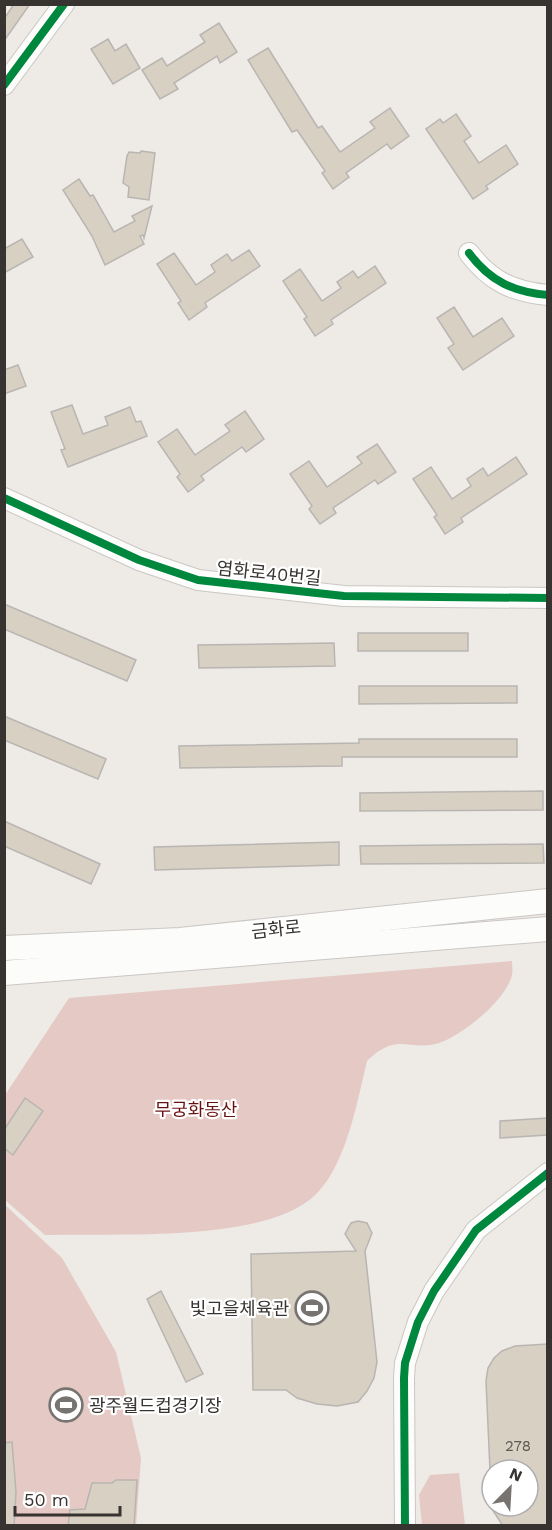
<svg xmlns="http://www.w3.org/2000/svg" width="552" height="1530" viewBox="0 0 552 1530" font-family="'Work Sans','Noto Sans KR',sans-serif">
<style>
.green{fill:#e5c9c4}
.building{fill:#d8d0c2;stroke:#b8b5b2;stroke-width:1.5}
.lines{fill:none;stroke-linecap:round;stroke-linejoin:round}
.minor-casing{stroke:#cac7c4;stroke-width:22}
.major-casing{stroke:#cac7c4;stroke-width:26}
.minor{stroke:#fcfcfb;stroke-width:20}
.major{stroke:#fcfcfb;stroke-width:24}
.cycleway-casing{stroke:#fff;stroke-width:11}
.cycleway{stroke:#00873e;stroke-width:8}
.labels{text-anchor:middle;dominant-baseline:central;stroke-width:4.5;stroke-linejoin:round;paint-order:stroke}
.number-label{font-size:15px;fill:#5e5a55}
.street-label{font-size:18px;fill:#363331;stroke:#fff}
.park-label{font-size:18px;fill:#681111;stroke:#fff}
.poi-label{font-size:18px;fill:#363331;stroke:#fff;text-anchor:end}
</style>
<rect width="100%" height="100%" fill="#eeeae6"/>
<g class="green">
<path d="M512,961C512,965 513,971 512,975C506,1000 463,1035 439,1043C408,1052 398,1031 367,1061C357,1102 346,1168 313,1197C261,1243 114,1233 45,1235L5,1200V1095L69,998Z"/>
<polygon points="4,1204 62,1258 116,1352 141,1458 136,1525 5,1525"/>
<polygon points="459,1473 465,1525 422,1525 419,1495 430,1475"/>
</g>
<g class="building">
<polygon points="14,4 30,4 4,41 4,19"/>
<polygon points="219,23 237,52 220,63 217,56 174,83 178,89 160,99 142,70 162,58 167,66 205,42 200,35"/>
<polygon points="108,39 115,51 126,44 140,68 113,84 91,49"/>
<polygon points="268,48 318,128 322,126 340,152 375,128 370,122 390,108 409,136 391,149 387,144 346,173 349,177 333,189 322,173 325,171 297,130 292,132 248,60"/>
<polygon points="456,114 471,136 464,141 479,163 506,145 518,164 486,186 488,189 473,199 426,129 440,119 443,123"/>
<polygon points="141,151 155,153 149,200 128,197 129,187 123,183 127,156 129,152 140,153"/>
<polygon points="79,179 90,196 93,195 114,232 135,221 132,216 152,206 144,238 143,235 140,236 144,244 105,265 92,236 63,190"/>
<polygon points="22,239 33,257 4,273 4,249"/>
<polygon points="249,250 260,266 205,303 207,307 189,320 178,303 181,301 157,264 174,253 196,285 215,272 211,265 227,254 232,261"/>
<polygon points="375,266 386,283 331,320 333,324 315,336 304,319 307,317 283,281 300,269 322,301 341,288 337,282 353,271 358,278"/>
<polygon points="454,307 473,337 502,318 514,336 463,370 448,348 454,344 437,318"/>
<polygon points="18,365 26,386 4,394 4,370"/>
<polygon points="72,405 83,434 108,425 105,417 130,407 136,422 141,421 147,436 68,467 61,450 65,449 51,412"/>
<polygon points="245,411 264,439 246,452 242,447 201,476 204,480 188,492 177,477 180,474 158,442 177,429 195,455 230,431 225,425"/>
<polygon points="377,444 396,472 378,484 375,480 333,508 336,513 320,524 309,509 312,506 290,474 309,461 327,487 362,463 357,457"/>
<polygon points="516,457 527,474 461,518 463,522 445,534 434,517 437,515 413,479 431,467 452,499 471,486 467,479 483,468 488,476"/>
<polygon points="4,604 136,660 127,681 4,629"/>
<rect x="358" y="633" width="110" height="18"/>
<polygon points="334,643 335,666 199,668 198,645"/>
<polygon points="359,686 517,686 517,703 359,704"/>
<polygon points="4,716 106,759 98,779 4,740"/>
<polygon points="359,739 517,739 517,757 342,757 342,766 180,768 179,746 359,743"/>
<polygon points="543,791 543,810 360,811 360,793"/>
<polygon points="4,821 100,864 91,884 4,846"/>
<polygon points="339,842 339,865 155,870 154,847"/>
<polygon points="543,844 544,863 361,864 360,846"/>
<polygon points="25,1098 43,1111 13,1155 4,1148 4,1130"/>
<polygon points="548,1118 548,1135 500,1138 500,1121"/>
<polygon points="358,1221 367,1223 372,1233 365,1251 377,1362 374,1378 367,1391 358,1402 337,1406 317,1404 297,1398 286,1390 253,1390 251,1254 356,1251 345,1234 351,1223"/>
<polygon points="161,1291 203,1374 186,1382 147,1299"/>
<polygon points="548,1344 548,1526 503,1526 490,1506 528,1506 528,1470 490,1470 486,1381 488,1368 494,1358 502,1351 515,1346"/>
<polygon points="12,1442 16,1492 14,1526 4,1526 4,1443"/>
<polygon points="116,1480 137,1480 134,1526 68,1526 70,1510 85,1509 92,1483 112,1483"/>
</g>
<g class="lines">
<defs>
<g id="minor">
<polyline points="4,85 64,4"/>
<path d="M469,253C490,281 513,292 548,295"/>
<polyline points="4,498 139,560 198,580 344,596 548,598"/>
<polyline points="405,1526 404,1378 405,1363 418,1322 434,1291 476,1230 548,1173"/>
</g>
<g id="major">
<polyline points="4,948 180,940 548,901"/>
<polyline points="4,973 548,929"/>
</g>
</defs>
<use href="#minor" class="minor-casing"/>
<use href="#major" class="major-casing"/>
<use href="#minor" class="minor"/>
<use href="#major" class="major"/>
<defs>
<g id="cycleway">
<polyline points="4,85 64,4"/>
<path d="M469,253C490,281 513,292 548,295"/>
<polyline points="4,498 139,560 198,580 344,596 548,598"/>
<polyline points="405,1526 404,1378 405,1363 418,1322 434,1291 476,1230 548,1173"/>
</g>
</defs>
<use href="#cycleway" class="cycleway-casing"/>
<use href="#cycleway" class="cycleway"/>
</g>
<defs>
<symbol id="stadium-ring" viewBox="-11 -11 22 22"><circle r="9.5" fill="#fff" stroke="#767370" stroke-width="1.5"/><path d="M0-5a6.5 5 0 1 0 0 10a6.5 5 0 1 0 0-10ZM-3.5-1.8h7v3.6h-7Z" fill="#767370"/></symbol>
</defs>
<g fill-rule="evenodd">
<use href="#stadium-ring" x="293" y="1289" width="38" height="38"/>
<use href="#stadium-ring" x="47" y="1386" width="38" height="38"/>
</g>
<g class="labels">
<g class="number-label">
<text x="518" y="1446">278</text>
</g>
<g class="street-label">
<text transform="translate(269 573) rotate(6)">염화로40번길</text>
<text transform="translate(276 929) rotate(-6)">금화로</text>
</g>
<g class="park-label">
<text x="196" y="1109">무궁화동산</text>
</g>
<g class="poi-label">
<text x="289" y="1308">빛고을체육관</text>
<text x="89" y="1405" text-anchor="start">광주월드컵경기장</text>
</g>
</g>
<rect width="552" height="1530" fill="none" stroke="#363331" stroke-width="12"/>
<g transform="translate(510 1488) rotate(24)"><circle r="28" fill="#ffffff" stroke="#afadad" stroke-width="1.5"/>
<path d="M0-4.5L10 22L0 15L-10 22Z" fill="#767370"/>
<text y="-9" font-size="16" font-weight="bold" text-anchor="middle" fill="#363331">N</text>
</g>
<path d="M15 1506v9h105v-9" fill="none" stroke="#363331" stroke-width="3"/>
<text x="24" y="1506" font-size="18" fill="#363331" stroke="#ffffff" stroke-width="4.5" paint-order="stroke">50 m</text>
</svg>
